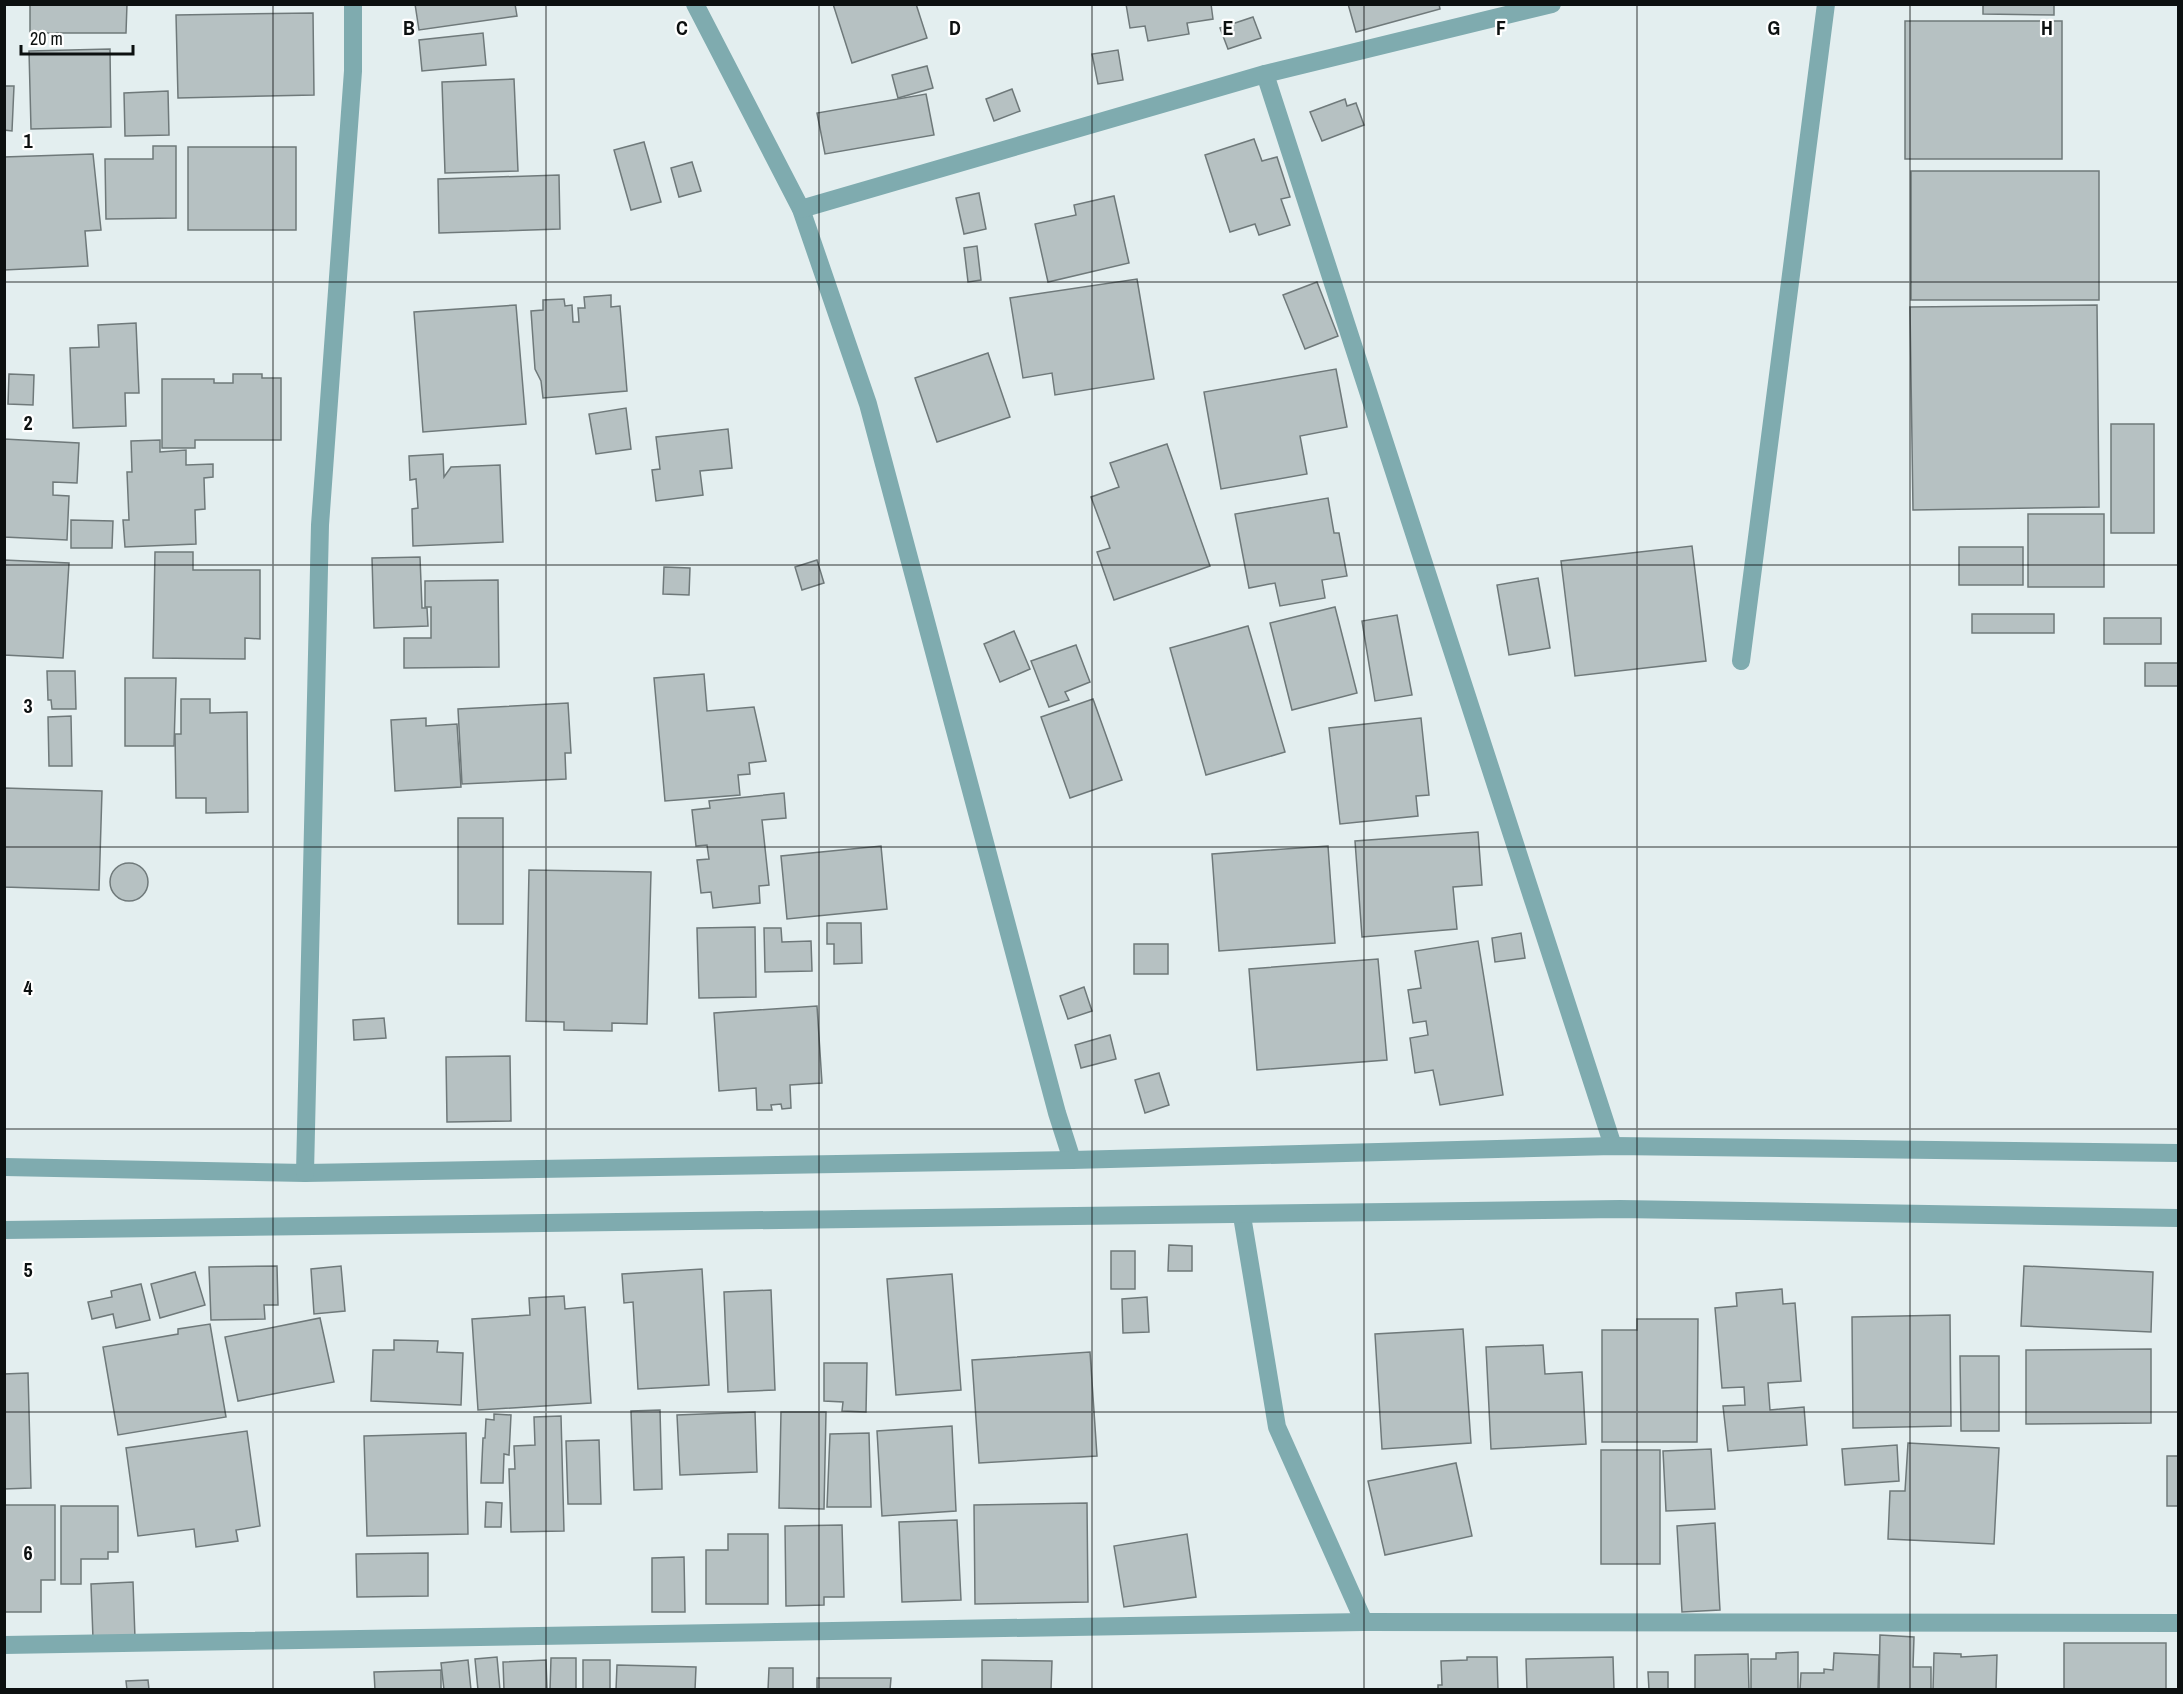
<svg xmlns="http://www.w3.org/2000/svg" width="2183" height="1694" viewBox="0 0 2183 1694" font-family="'Archivo Narrow',sans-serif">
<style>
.building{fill:#b6c1c2;stroke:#6f797a;stroke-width:1.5}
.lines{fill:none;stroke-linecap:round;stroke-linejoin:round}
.minor{stroke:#7fabaf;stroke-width:18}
.grid{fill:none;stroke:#0c1010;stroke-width:1.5;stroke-opacity:0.55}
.grid-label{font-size:20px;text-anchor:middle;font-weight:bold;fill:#0c1010;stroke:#fff;stroke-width:4.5;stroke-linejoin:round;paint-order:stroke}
</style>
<rect width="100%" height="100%" fill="#e3eeef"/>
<g class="building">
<polygon points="30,4 127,4 126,33 30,33"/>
<polygon points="415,4 515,4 517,16 419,30"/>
<polygon points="833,4 916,4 927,38 852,63"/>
<polygon points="1126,4 1211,4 1213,19 1187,23 1189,34 1148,41 1145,26 1130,28"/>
<polygon points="1348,4 1439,4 1440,9 1356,32"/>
<polygon points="1983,4 2054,4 2054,15 1983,14"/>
<polygon points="313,13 314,95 178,98 176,15"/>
<polygon points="1253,17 1261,38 1228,49 1220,28"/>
<rect x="1905" y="21" width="157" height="138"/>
<polygon points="483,33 486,65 422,71 419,40"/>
<polygon points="110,49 111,127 31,129 29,51"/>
<polygon points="1118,50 1123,80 1098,84 1092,54"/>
<polygon points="927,66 933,88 898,98 892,75"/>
<polygon points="514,79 518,171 445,173 442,82"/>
<polygon points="4,86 14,86 12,131 4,130"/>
<polygon points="1012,89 1020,111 994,121 986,99"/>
<polygon points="168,91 169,135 125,136 124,93"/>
<polygon points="926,94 934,135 825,154 817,113"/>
<polygon points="1345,99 1347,106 1356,103 1364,125 1322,141 1310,112"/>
<polygon points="1254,139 1262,161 1277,157 1290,197 1281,199 1290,225 1259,235 1255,224 1230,232 1205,155"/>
<polygon points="644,142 661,202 631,210 614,150"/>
<polygon points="153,146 176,146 176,218 106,219 105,159 153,159"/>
<rect x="188" y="147" width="108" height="83"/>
<polygon points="93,154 101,230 85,231 88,266 4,270 4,157"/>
<polygon points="692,162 701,191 679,197 671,168"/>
<rect x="1911" y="171" width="188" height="129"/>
<polygon points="559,175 560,229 439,233 438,179"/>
<polygon points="979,193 986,229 964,234 956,198"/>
<polygon points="1114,196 1129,263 1048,282 1035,224 1076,215 1074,205"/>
<polygon points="977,246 981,280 968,282 964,248"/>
<polygon points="1137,279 1154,379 1055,395 1052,373 1023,378 1010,298"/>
<polygon points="1317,282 1338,336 1305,349 1283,295"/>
<polygon points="611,295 611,307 620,306 627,391 543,398 541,381 535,369 531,311 543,310 543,300 564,299 565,306 572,305 573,322 579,322 578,308 585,308 584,297"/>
<polygon points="516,305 526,424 423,432 414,312"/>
<polygon points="2097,305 2099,507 1913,510 1910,307"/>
<polygon points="136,323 139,393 125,393 126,426 73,428 70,348 99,347 98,325"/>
<polygon points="988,353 1010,417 937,442 915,378"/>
<polygon points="1336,369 1347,427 1300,436 1307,474 1221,489 1204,392"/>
<polygon points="9,374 34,375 33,405 8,404"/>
<polygon points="233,374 262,374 262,378 281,378 281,440 195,440 195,448 162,448 162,379 214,379 214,383 233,383"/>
<polygon points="626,408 631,449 596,454 589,414"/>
<rect x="2111" y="424" width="43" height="109"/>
<polygon points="728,429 732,468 700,471 703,495 656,501 652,470 660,469 656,437"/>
<polygon points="4,439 79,443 77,483 53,482 53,495 69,496 67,540 4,537"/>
<polygon points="160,440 160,452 186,450 186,465 213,464 213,477 204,478 205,509 195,510 196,544 125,547 123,520 129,520 127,472 132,472 131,441"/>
<polygon points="1167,444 1210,566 1114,600 1097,552 1110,548 1091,497 1119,487 1110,463"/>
<polygon points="443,454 444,477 451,467 500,465 503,542 413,546 412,509 418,508 416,479 410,480 409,456"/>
<polygon points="1328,498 1334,533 1339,533 1347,576 1322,580 1325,598 1280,606 1275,583 1249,588 1235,514"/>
<rect x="2028" y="514" width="76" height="73"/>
<polygon points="71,520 113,521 112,548 71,548"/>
<polygon points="1692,546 1706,661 1575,676 1561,561"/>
<rect x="1959" y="547" width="64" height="38"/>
<polygon points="155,552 193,552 193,570 260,570 260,639 245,638 245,659 153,658"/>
<polygon points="420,557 422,608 427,608 428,626 374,628 372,558"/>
<polygon points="4,560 69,563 63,658 4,655"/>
<polygon points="817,560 824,583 802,590 795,567"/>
<polygon points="664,567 690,568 689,595 663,594"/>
<polygon points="1538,578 1550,648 1509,655 1497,585"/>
<polygon points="498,580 499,667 404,668 404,638 431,638 431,607 425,607 425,581"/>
<polygon points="1335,607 1357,693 1292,710 1270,623"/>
<rect x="1972" y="614" width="82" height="19"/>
<polygon points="1397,615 1412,695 1375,701 1362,621"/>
<rect x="2104" y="618" width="57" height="26"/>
<polygon points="1248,626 1285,752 1206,775 1170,648"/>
<polygon points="1014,631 1030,669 1000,682 984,644"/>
<polygon points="1076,645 1090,682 1065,692 1069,700 1049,707 1031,661"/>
<rect x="2145" y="663" width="33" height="23"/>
<polygon points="47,671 75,671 76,709 52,709 51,700 48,700"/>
<polygon points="704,674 707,711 754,707 766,761 749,763 750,774 738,775 740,795 665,801 654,678"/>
<polygon points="125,678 176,678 174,746 125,746"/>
<polygon points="181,699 210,699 210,713 247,712 248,812 206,813 206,798 176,798 175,734 181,734"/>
<polygon points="1093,699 1122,780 1070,798 1041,717"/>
<polygon points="568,703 571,753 565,753 566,779 462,784 458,709"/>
<polygon points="71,716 72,766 49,766 48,717"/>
<polygon points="426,718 426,726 457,724 461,787 395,791 391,720"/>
<polygon points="1421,718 1429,795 1416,796 1418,816 1340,824 1329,728"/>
<polygon points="4,788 102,791 99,890 4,887"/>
<polygon points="784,793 786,818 762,820 769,885 759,886 760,903 713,908 711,892 701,893 697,860 709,859 707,845 696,846 692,810 710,808 709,801"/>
<rect x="458" y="818" width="45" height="106"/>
<polygon points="1478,832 1482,885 1453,887 1457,929 1362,937 1355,841"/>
<polygon points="881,846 887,909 787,919 781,856"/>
<polygon points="1328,846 1335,943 1219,951 1212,854"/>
<circle cx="129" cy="882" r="19"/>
<polygon points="529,870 651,872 647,1024 612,1023 612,1031 564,1030 564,1022 526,1021"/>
<polygon points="827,923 861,923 862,963 834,964 834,944 827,944"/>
<polygon points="755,927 756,997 699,998 697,928"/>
<polygon points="764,928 781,928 782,942 811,941 812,971 765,972"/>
<polygon points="1521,933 1525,958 1495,962 1492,938"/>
<polygon points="1478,941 1503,1095 1440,1105 1433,1070 1415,1073 1410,1038 1428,1035 1426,1021 1413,1023 1408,990 1421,988 1415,951"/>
<rect x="1134" y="944" width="34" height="30"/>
<polygon points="1378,959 1387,1060 1257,1070 1249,969"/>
<polygon points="1084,987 1092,1011 1068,1019 1060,996"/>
<polygon points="817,1006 822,1083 790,1085 791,1108 782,1109 781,1104 771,1105 772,1110 757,1110 756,1088 719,1091 714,1013"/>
<polygon points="384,1018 386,1038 354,1040 353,1020"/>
<polygon points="1110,1035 1116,1059 1081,1068 1075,1045"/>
<polygon points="510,1056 511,1121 447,1122 446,1057"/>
<polygon points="1159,1073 1169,1105 1145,1113 1135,1080"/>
<polygon points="1169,1245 1192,1246 1192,1271 1168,1271"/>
<rect x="1111" y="1251" width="24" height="38"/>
<polygon points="277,1266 278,1305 264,1305 265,1319 211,1320 209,1267"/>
<polygon points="341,1266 345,1311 314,1314 311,1269"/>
<polygon points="2024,1266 2153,1272 2151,1332 2021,1326"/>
<polygon points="702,1269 709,1385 638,1389 633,1302 624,1303 622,1274"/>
<polygon points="195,1272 205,1305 160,1318 151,1284"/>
<polygon points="952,1274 961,1390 896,1395 887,1279"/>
<polygon points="141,1284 150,1320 116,1328 113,1314 92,1319 88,1302 112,1297 111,1291"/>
<polygon points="1782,1289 1783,1304 1795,1303 1801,1381 1768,1383 1770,1410 1804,1407 1807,1445 1728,1451 1723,1406 1745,1405 1744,1387 1722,1388 1715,1308 1737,1306 1736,1293"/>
<polygon points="771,1290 775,1390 728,1392 724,1292"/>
<polygon points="564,1296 565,1309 585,1307 591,1403 478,1410 472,1319 530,1315 529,1298"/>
<polygon points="1147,1297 1149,1332 1123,1333 1122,1299"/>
<polygon points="1950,1315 1951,1426 1853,1428 1852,1317"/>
<polygon points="320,1318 334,1382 238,1401 225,1337"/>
<polygon points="1637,1319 1698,1319 1697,1442 1602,1442 1602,1330 1637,1330"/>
<polygon points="210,1324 226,1417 118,1435 103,1347 178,1334 178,1329"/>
<polygon points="1463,1329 1471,1443 1382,1449 1375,1334"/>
<polygon points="394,1340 438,1341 437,1352 463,1353 461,1405 371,1401 373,1350 394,1350"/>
<polygon points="1543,1345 1545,1374 1582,1372 1586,1444 1491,1449 1486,1347"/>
<polygon points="2151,1349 2151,1423 2026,1424 2026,1350"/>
<polygon points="1090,1352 1097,1456 979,1463 972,1360"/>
<polygon points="1960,1356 1999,1356 1999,1431 1961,1431"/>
<polygon points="824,1363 867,1363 866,1412 842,1411 843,1402 824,1401"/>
<polygon points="28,1373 31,1488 4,1489 4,1374"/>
<polygon points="660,1410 662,1489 634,1490 631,1411"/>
<polygon points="755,1412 757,1472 680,1475 677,1415"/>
<polygon points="781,1412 826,1412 824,1509 779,1508"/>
<polygon points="494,1414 511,1415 509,1455 504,1454 503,1483 481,1483 483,1438 485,1438 486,1419 494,1420"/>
<polygon points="561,1416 564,1531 511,1532 509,1469 515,1469 514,1446 535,1445 534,1417"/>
<polygon points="952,1426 956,1511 882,1516 877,1431"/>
<polygon points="247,1431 260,1526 236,1530 238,1541 196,1547 194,1529 138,1536 126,1448"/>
<polygon points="466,1433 468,1534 367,1536 364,1436"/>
<polygon points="869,1433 871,1507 827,1507 830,1434"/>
<polygon points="599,1440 601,1504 568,1504 566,1441"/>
<polygon points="1908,1443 1999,1448 1994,1544 1888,1539 1890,1491 1905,1491"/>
<polygon points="1897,1445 1899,1481 1845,1485 1842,1449"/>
<polygon points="1711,1449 1715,1509 1666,1511 1663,1451"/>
<rect x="1601" y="1450" width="59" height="114"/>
<rect x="2167" y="1456" width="11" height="50"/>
<polygon points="1456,1463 1472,1536 1385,1555 1368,1481"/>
<polygon points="486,1502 502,1503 501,1527 485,1527"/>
<polygon points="1087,1503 1088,1602 975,1604 974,1505"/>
<polygon points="4,1505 55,1505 55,1580 41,1580 41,1612 4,1612"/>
<polygon points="61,1506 118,1506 118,1552 108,1552 108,1559 81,1559 81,1584 61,1584"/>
<polygon points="957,1520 961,1600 902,1602 899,1522"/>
<polygon points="1715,1523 1720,1610 1682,1612 1677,1526"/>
<polygon points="842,1525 844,1597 824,1597 824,1605 786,1606 785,1526"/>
<polygon points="728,1534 768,1534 768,1604 706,1604 706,1550 728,1550"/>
<polygon points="1187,1534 1196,1597 1124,1607 1114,1546"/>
<polygon points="428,1553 428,1596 357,1597 356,1554"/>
<polygon points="684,1557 685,1612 652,1612 652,1558"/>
<polygon points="133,1582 135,1638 93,1639 91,1584"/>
<polygon points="1880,1635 1914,1637 1913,1667 1931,1667 1931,1690 1879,1690"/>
<rect x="2064" y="1643" width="102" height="47"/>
<polygon points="1798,1652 1798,1690 1751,1690 1751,1659 1776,1659 1776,1653"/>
<polygon points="1834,1653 1879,1655 1878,1690 1800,1690 1801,1673 1824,1673 1824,1669 1833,1670"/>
<polygon points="1934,1653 1961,1654 1961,1657 1997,1655 1996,1690 1933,1690"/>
<polygon points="1748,1654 1749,1690 1695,1690 1695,1655"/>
<polygon points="497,1657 500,1690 478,1690 475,1659"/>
<polygon points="1467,1657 1497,1657 1498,1690 1438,1690 1438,1685 1442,1685 1441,1661 1467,1660"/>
<polygon points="1613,1657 1614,1690 1527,1690 1526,1659"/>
<polygon points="551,1658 576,1658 576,1690 550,1690"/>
<polygon points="468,1660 471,1690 444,1690 441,1663"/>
<polygon points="546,1660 547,1690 504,1690 503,1662"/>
<rect x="583" y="1660" width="27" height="30"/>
<polygon points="982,1660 1052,1661 1051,1690 982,1690"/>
<polygon points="617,1665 696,1667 695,1690 616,1690"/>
<polygon points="769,1668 793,1668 793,1690 768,1690"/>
<polygon points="441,1670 441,1690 375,1690 374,1672"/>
<polygon points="1648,1672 1668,1672 1668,1690 1649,1690"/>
<polygon points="817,1678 891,1678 890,1690 817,1690"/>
<polygon points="148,1680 149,1690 127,1690 126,1681"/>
</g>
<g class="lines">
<g class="minor">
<polyline points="695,4 801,209 868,404 1057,1113 1072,1160"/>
<polyline points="1265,74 1613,1146"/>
<polyline points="801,209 1265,74 1552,4"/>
<polyline points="1741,661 1826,4"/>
<polyline points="4,1167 305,1173 1072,1160 1613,1146 2178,1153"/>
<polyline points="305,1173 320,525 353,71 353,4"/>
<polyline points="1242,1216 1277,1427 1364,1622"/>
<polyline points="4,1230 1620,1209 2178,1218"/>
<polyline points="4,1645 1364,1622 2178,1623"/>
</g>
</g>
<path class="grid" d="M273,4V1690M546,4V1690M819,4V1690M1092,4V1690M1364,4V1690M1637,4V1690M1910,4V1690M4,282H2178M4,565H2178M4,847H2178M4,1129H2178M4,1412H2178"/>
<g class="grid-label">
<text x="409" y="35">B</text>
<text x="682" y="35">C</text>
<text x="955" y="35">D</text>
<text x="1228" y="35">E</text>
<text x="1501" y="35">F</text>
<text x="1774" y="35">G</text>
<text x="2047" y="35">H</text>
<text x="28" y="148">1</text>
<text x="28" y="430">2</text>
<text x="28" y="713">3</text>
<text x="28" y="995">4</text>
<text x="28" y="1277">5</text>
<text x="28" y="1560">6</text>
</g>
<rect width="2183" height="1694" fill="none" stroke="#0c1010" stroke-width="12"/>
<path d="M21 45v9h112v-9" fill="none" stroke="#0c1010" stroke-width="3"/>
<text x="30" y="45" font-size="18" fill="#0c1010" stroke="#ffffff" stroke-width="4.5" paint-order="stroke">20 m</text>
</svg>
